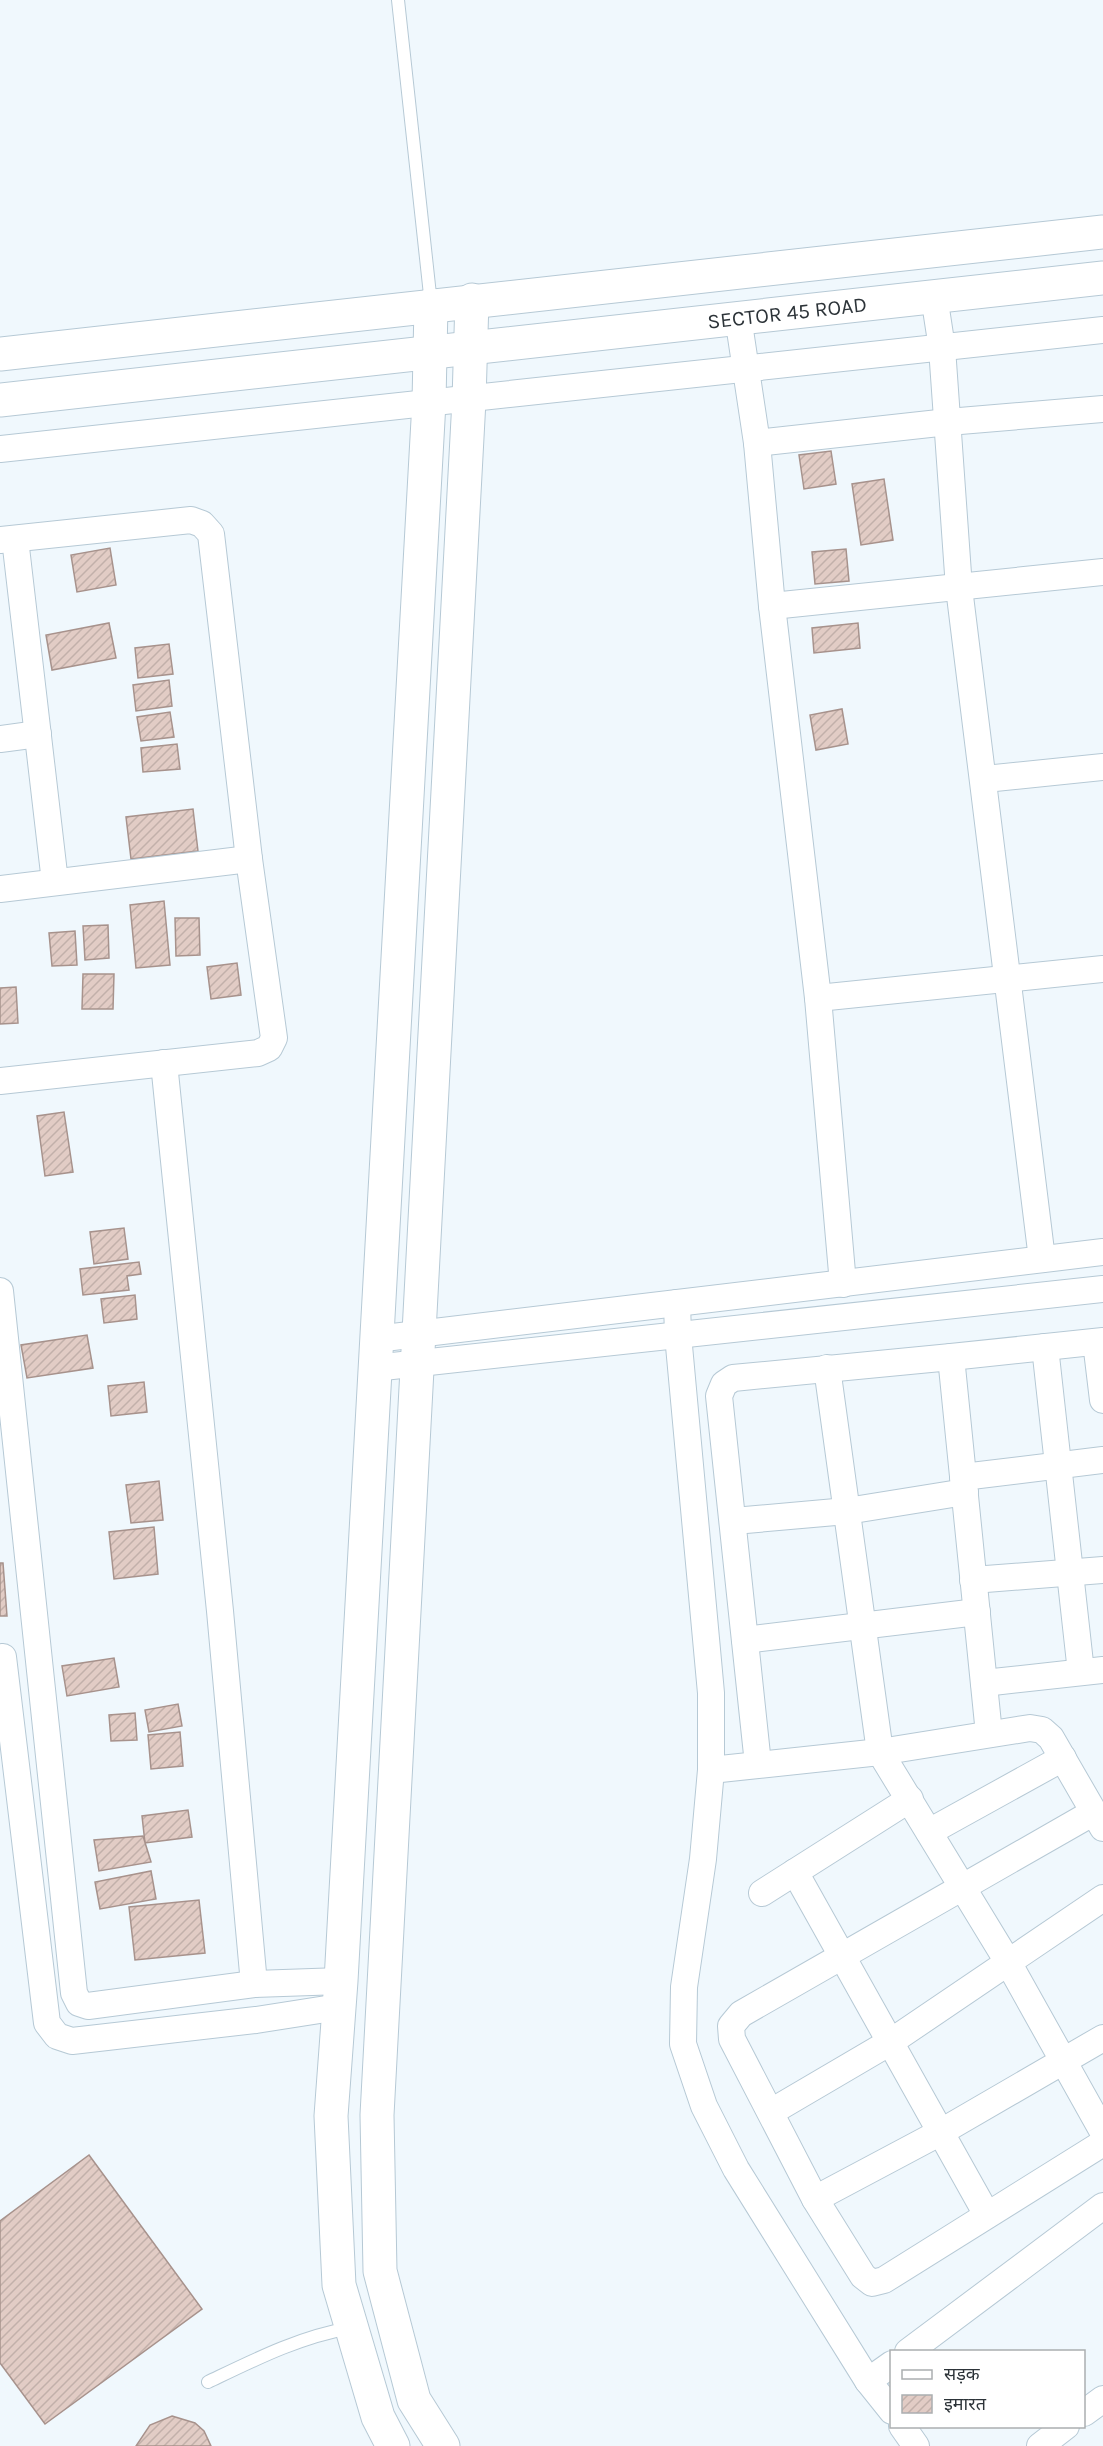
<svg xmlns="http://www.w3.org/2000/svg" width="1103" height="2446" viewBox="0 0 1103 2446" font-family="Karla,'Noto Sans Devanagari',sans-serif">
<style>
.building{fill:url(#building-hatch);stroke:#a7928c;stroke-width:1.5}
.lines{fill:none;stroke-linecap:round;stroke-linejoin:round}
.lane-casing{stroke:#b6c9d5;stroke-width:14}
.street-casing{stroke:#b6c9d5;stroke-width:28}
.secondary-casing{stroke:#b6c9d5;stroke-width:35}
.lane{stroke:#fff;stroke-width:12}
.street{stroke:#fff;stroke-width:26}
.secondary{stroke:#fff;stroke-width:33}
.labels{text-anchor:middle;dominant-baseline:central;stroke-width:5;stroke-linejoin:round;paint-order:stroke}
.street-label{font-size:21px;fill:#2d3439;stroke:#fff}
</style>
<defs>
<pattern id="building-hatch" width="6" height="6" patternUnits="userSpaceOnUse" patternTransform="scale(1.5)"><rect width="6" height="6" fill="#e2ccc5"/><path d="M-1 1l2-2M0 6l6-6M5 7l2-2" fill="none" stroke="#c2b0aa"/></pattern>
</defs>
<rect width="100%" height="100%" fill="#f0f8fd"/>
<g class="building">
<polygon points="831,451 836,484 804,489 799,455"/>
<polygon points="884,479 893,540 861,545 852,484"/>
<polygon points="110,548 116,585 77,592 71,555"/>
<polygon points="846,549 849,581 815,584 812,552"/>
<polygon points="109,623 116,658 52,670 46,635"/>
<polygon points="858,623 860,648 814,653 812,628"/>
<polygon points="169,644 173,674 138,678 135,648"/>
<polygon points="169,680 172,706 136,711 133,685"/>
<polygon points="842,709 848,744 816,750 810,715"/>
<polygon points="170,712 174,737 141,741 137,717"/>
<polygon points="177,744 180,769 143,772 141,748"/>
<polygon points="193,809 198,851 131,859 126,817"/>
<polygon points="164,901 170,965 136,968 130,905"/>
<polygon points="175,918 199,918 200,955 176,956"/>
<polygon points="108,925 109,958 85,960 83,926"/>
<polygon points="75,931 77,965 52,966 49,933"/>
<polygon points="237,963 241,995 211,999 207,967"/>
<polygon points="83,974 114,974 113,1009 82,1009"/>
<polygon points="16,987 18,1023 0,1024 0,988"/>
<polygon points="64,1112 73,1172 45,1176 37,1116"/>
<polygon points="124,1228 128,1259 94,1264 90,1232"/>
<polygon points="139,1262 141,1274 127,1276 129,1290 83,1295 80,1269"/>
<polygon points="135,1295 137,1319 104,1323 101,1299"/>
<polygon points="87,1335 93,1368 27,1378 21,1345"/>
<polygon points="144,1382 147,1412 111,1416 108,1386"/>
<polygon points="159,1481 163,1520 131,1523 126,1485"/>
<polygon points="154,1527 158,1574 114,1579 109,1532"/>
<polygon points="0,1563 3,1563 7,1616 0,1616"/>
<polygon points="114,1658 119,1687 67,1696 62,1666"/>
<polygon points="178,1704 182,1726 149,1732 145,1710"/>
<polygon points="135,1713 137,1740 111,1741 109,1715"/>
<polygon points="180,1732 183,1766 151,1769 148,1735"/>
<polygon points="188,1810 192,1837 145,1843 142,1816"/>
<polygon points="143,1836 151,1862 99,1871 94,1840"/>
<polygon points="151,1871 156,1899 100,1909 95,1882"/>
<polygon points="199,1900 205,1953 135,1960 129,1907"/>
<polygon points="89,2155 202,2309 45,2424 0,2363 0,2221"/>
<polygon points="172,2416 195,2423 204,2431 211,2446 136,2446 150,2425"/>
</g>
<g class="lines">
<defs>
<g id="lane">
<polyline points="398,0 431,304"/>
<path d="M208,2382C254,2360 299,2337 350,2328"/>
</g>
<g id="street">
<polyline points="934,296 942,348 959,588 1042,1259"/>
<polyline points="738,317 757,443 772,606 818,998 843,1284"/>
<polyline points="757,443 948,422 1103,409"/>
<polyline points="0,449 1103,330"/>
<polyline points="15,539 55,882"/>
<polyline points="0,540 191,520 202,524 211,534 249,859 274,1038 269,1048 258,1053 0,1081"/>
<polyline points="772,606 1103,572"/>
<polyline points="0,739 38,734"/>
<polyline points="985,779 1103,767"/>
<polyline points="0,889 249,859"/>
<polyline points="818,998 1103,969"/>
<polyline points="164,1063 220,1611 254,1984"/>
<polyline points="0,1291 74,1993 79,2003 88,2006 254,1984 341,1981"/>
<polyline points="677,1303 678,1335 711,1693 711,1770 703,1859 684,1987 683,2044 704,2106 736,2169 868,2381 892,2411"/>
<polyline points="376,1339 1103,1252"/>
<polyline points="1096,1342 1103,1400"/>
<polyline points="1045,1347 1081,1672"/>
<polyline points="951,1357 1103,1341"/>
<polyline points="374,1368 1103,1289"/>
<polyline points="827,1368 880,1752 1008,1962 1103,2132"/>
<polyline points="963,1477 1103,1460"/>
<polyline points="734,1521 847,1511 965,1492"/>
<polyline points="973,1580 1103,1570"/>
<polyline points="745,1640 977,1612"/>
<polyline points="3,1657 47,2023 57,2036 72,2041 256,2020 339,2007"/>
<polyline points="984,1683 1103,1670"/>
<polyline points="758,1764 719,1396 724,1384 733,1378 951,1357 989,1734"/>
<polyline points="711,1770 880,1752 1030,1728 1042,1730 1051,1738 1103,1828"/>
<polyline points="1094,1812 741,2014 731,2026 732,2039 815,2199 863,2276 872,2283 884,2280 1103,2143"/>
<polyline points="929,1832 1063,1758"/>
<polyline points="795,1872 987,2215"/>
<polyline points="762,1893 910,1799"/>
<polyline points="771,2112 892,2041 1103,1898"/>
<polyline points="815,2199 941,2132 1103,2038"/>
<polyline points="908,2352 1103,2206"/>
<polyline points="868,2381 892,2364"/>
<polyline points="1084,2413 1103,2399"/>
<polyline points="902,2426 916,2446"/>
<polyline points="1040,2446 1066,2426"/>
</g>
<g id="secondary">
<polyline points="0,354 1103,232"/>
<path id="s1" d="M0,400L1103,278"/>
<polyline points="393,2446 378,2417 339,2285 331,2116 341,1981 429,402 431,305"/>
<polyline points="443,2446 414,2400 380,2271 377,2115 469,400 472,300"/>
</g>
</defs>
<use href="#lane" class="lane-casing"/>
<use href="#street" class="street-casing"/>
<use href="#secondary" class="secondary-casing"/>
<use href="#lane" class="lane"/>
<use href="#street" class="street"/>
<use href="#secondary" class="secondary"/>
</g>
<g class="labels">
<g class="street-label">
<text stroke="none"><textPath href="#s1" startOffset="792">SECTOR 45 ROAD</textPath></text>
</g>
</g>
<rect x="890" y="2350" width="195" height="78" fill="#ffffff" stroke="#abaeb0" stroke-width="1.5"/>
<rect x="902" y="2370" width="30" height="9" fill="#ffffff" stroke="#abaeb0" stroke-width="1.5"/>
<text x="944" y="2380" font-size="18" fill="#2d3439">सड़क</text>
<rect x="902" y="2395" width="30" height="18" fill="url(#building-hatch)" stroke="#abaeb0" stroke-width="1.5"/>
<text x="944" y="2410" font-size="18" fill="#2d3439">इमारत</text>
</svg>
